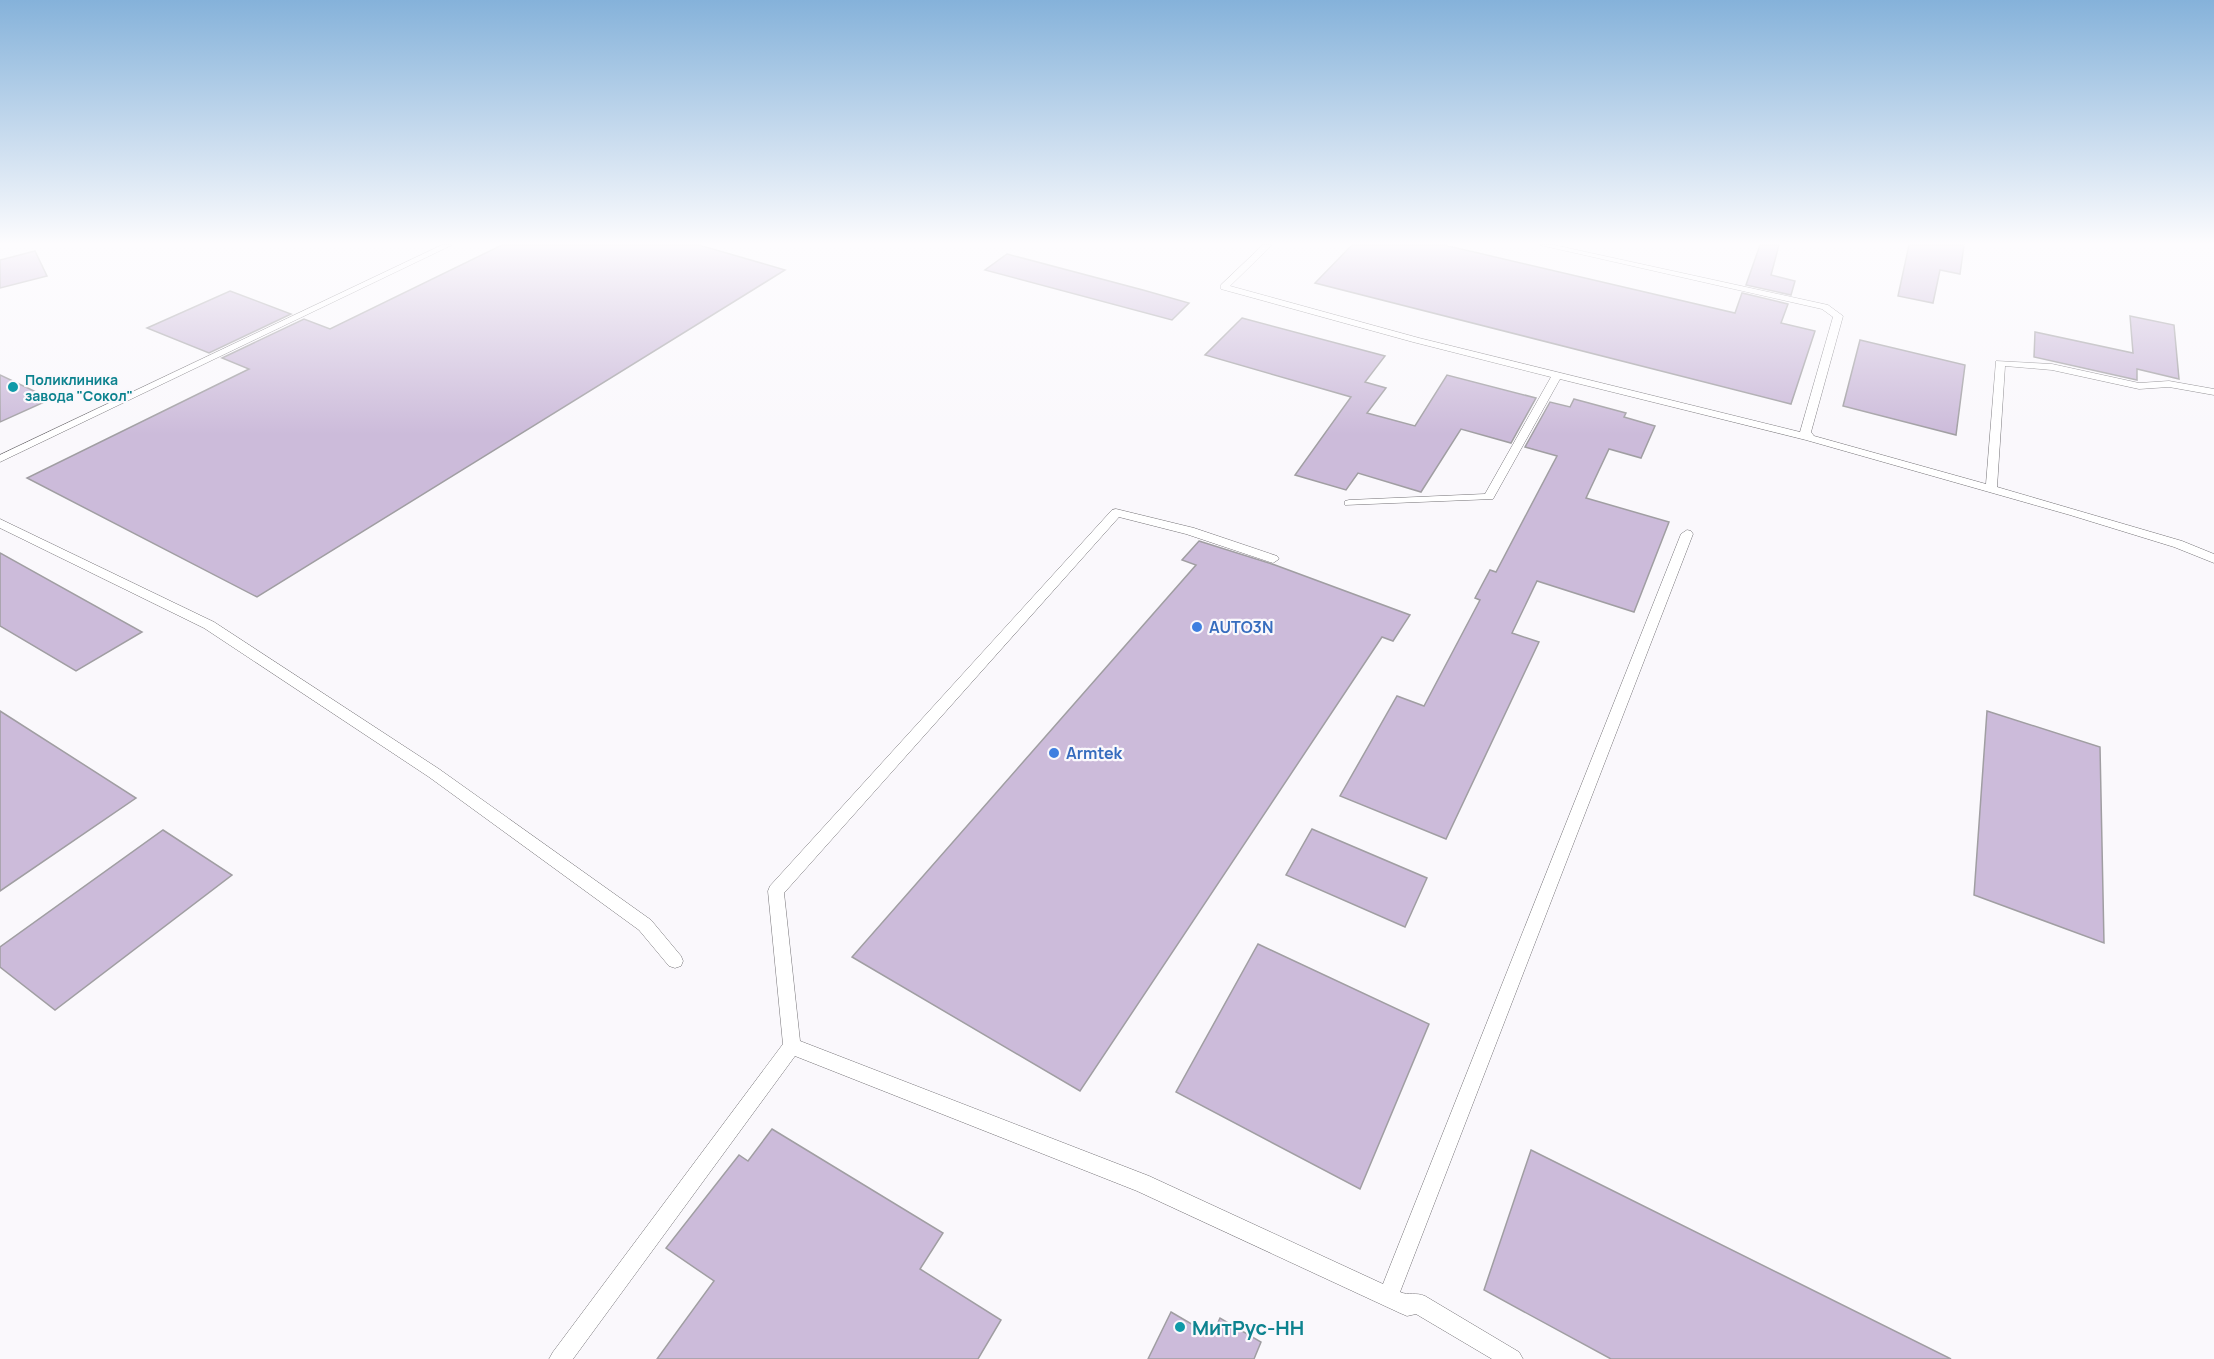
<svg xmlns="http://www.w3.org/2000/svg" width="2214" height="1359" viewBox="0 0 2214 1359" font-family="Manrope,sans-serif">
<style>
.building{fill:#ccbbda;stroke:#a09ea2;stroke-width:1.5}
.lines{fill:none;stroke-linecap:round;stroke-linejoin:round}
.service-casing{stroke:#757377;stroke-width:1}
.service{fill:#fff;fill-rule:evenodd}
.culture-dot{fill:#0f9aa8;stroke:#faf8fc;stroke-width:2}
.shop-dot{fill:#3f7fe0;stroke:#faf8fc;stroke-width:2}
.labels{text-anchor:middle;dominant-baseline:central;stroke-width:4.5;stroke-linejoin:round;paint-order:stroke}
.far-culture-label{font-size:14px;font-weight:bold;fill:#0d838f;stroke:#faf8fc;text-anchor:start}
.shop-label{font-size:16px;font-weight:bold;fill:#366cbe;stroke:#faf8fc;text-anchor:start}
.near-culture-label{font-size:20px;font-weight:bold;fill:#0d838f;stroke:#faf8fc;text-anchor:start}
</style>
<rect width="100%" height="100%" fill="#faf8fc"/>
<g class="building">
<polygon points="502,245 699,245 785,270 257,597 27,478 249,369 222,358 304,319 330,329"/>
<polygon points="1352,245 1444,245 1735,313 1742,293 1788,304 1781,323 1815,331 1791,404 1315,283"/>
<polygon points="1760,245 1779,245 1771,275 1795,281 1791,295 1746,285"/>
<polygon points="1909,245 1964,245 1960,274 1940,270 1933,303 1898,296"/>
<polygon points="35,251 47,276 0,288 0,260"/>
<polygon points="1007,254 1143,290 1189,303 1172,320 985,270"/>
<polygon points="230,291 291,314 209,353 147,328"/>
<polygon points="2130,316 2174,325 2179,379 2137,369 2137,380 2034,357 2035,332 2133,353"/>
<polygon points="1242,318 1385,356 1365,382 1386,388 1367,413 1415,426 1447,375 1536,398 1511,443 1461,429 1421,492 1358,473 1346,490 1295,475 1351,397 1205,355"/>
<polygon points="1860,340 1965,365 1956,435 1843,406"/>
<polygon points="0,375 51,399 0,422"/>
<polygon points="1574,399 1626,413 1624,417 1655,426 1641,458 1609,449 1586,498 1669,522 1634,612 1537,581 1512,633 1539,642 1446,839 1340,796 1397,696 1424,706 1480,600 1475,598 1490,570 1496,572 1557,456 1525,447 1550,402 1570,407"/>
<polygon points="1199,541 1275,565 1410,615 1393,641 1382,637 1080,1091 852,957 1196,565 1182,560"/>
<polygon points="0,553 142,632 76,671 0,626"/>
<polygon points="0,711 136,798 0,891"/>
<polygon points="1987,711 2100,747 2104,943 1974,895"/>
<polygon points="1312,829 1427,878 1405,927 1286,875"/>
<polygon points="163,830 232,875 55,1010 0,967 0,947"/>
<polygon points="1258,944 1429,1024 1360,1189 1176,1092"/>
<polygon points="772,1129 943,1233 920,1269 1001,1320 978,1359 657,1359 714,1281 666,1248 739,1155 748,1161"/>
<polygon points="1531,1150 1951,1359 1611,1359 1484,1290"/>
<polygon points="1171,1312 1212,1336 1220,1318 1261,1342 1254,1359 1148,1359"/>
</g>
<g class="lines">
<defs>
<g id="service">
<polygon points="442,245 452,245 0,462 0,455"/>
<polygon points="1263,245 1272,245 1230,286 1419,338 1800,432 1833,317 1822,309 1540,245 1554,245 1828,305 1843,316 1811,432 1814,436 1986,484 1996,361 2052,364 2139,383 2169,381 2214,389 2214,395 2169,387 2139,389 2052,370 2005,366 1997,487 2182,541 2214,554 2214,563 2174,547 2070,515 1806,440 1560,379 1493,499 1345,505 1345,501 1349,500 1485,494 1551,377 1413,342 1221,289 1221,285"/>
<path d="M1116,509L1194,528L1277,556L1279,559L1273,563L1186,534L1119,517L784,893L800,1041L1149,1176L1383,1284L1681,534L1687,530L1691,531L1693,534L1400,1292C1409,1296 1416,1292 1425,1296L1519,1352L1523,1359H1492L1416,1314L1407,1316L1400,1313L1137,1191L795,1056L573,1359H549L553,1352L783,1044L768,891L770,886L1112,510Z"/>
<polygon points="0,519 214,622 439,769 651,920 681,956 683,961 681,966 675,968 669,966 639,930 429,777 204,628 0,528"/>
</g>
</defs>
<use href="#service" class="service-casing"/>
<use href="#service" class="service"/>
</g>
<linearGradient id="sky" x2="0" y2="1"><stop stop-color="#85b2da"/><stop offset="0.56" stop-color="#fdfcfe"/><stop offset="1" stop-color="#fdfcfe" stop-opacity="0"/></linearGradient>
<rect width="2214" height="435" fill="url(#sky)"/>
<g class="culture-dot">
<circle cx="13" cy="387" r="6"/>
<circle cx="1180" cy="1327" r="6"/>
</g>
<g class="shop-dot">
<circle cx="1197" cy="627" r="6"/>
<circle cx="1054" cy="753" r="6"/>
</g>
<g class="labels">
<g class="far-culture-label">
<text x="25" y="379">Поликлиника<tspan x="25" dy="16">завода "Сокол"</tspan></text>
</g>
<g class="shop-label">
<text x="1209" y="627">AUTO3N</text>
<text x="1066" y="753">Armtek</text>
</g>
<g class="near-culture-label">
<text x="1192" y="1327">МитРус-НН</text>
</g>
</g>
</svg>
